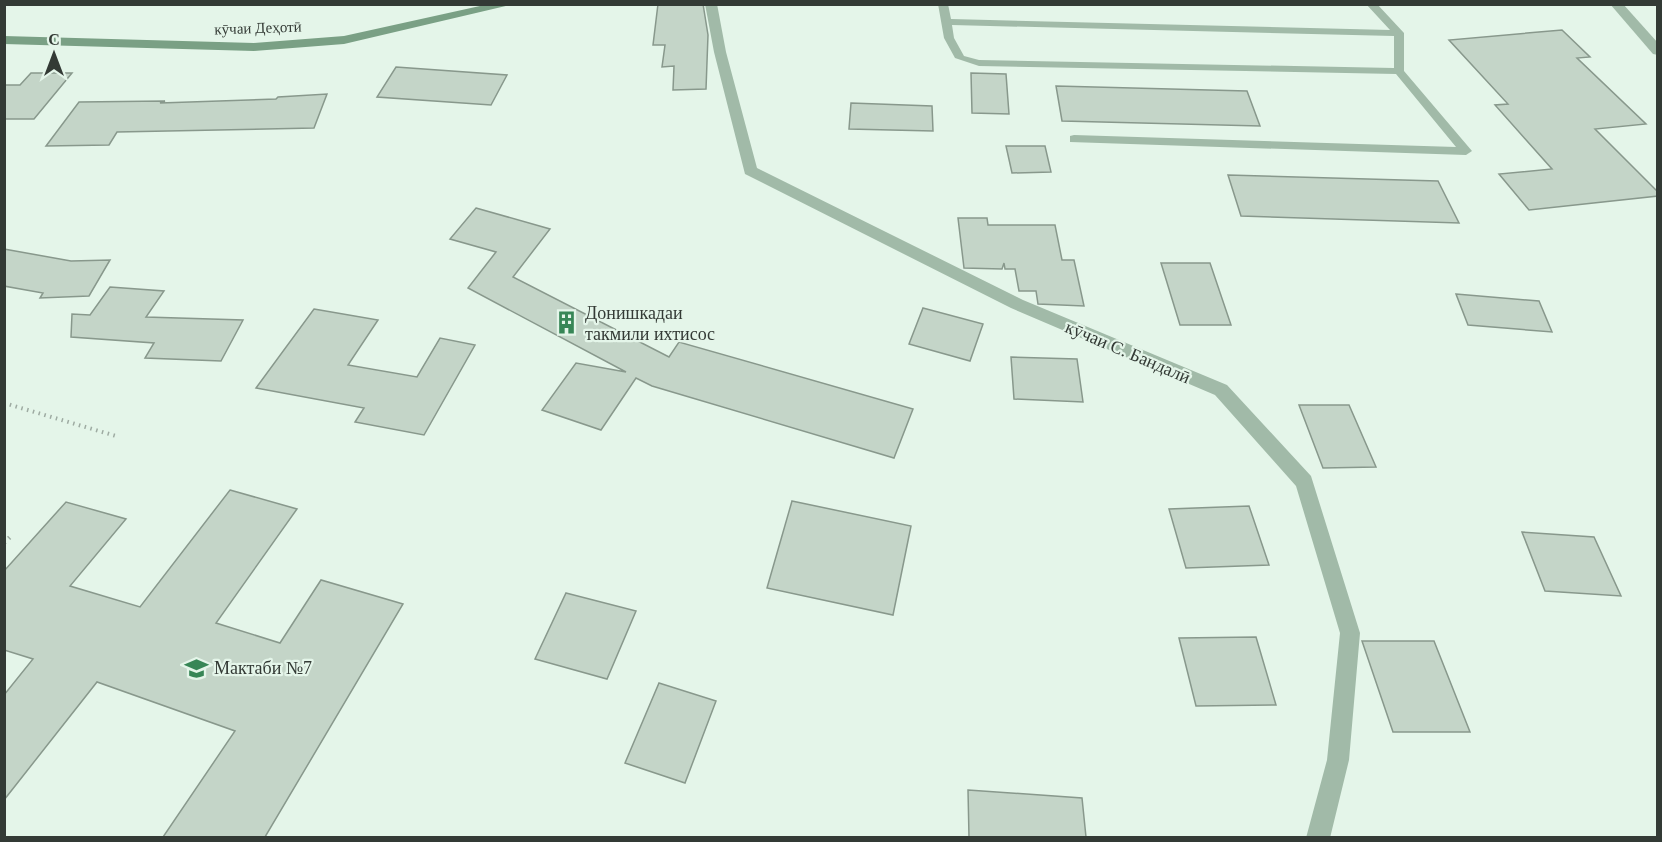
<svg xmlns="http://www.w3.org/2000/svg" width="1662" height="842" viewBox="0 0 1662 842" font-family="'Times New Roman',serif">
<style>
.building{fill:#c4d5c8;stroke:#88988c;stroke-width:1.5}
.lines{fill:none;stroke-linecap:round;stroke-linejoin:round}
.path-far1{stroke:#9eaba2;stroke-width:4;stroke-dasharray:1.5 4.5;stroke-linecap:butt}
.path{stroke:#9eaba2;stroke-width:4.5;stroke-dasharray:1.5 5;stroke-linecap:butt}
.lane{fill:#a1baa8;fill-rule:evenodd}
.street{fill:#a1baa8;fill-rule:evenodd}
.secondary{fill:#7aa085;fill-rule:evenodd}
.labels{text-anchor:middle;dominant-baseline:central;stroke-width:4.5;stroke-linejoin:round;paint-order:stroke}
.far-street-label{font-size:15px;fill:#333a35;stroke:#e4f5e9}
.poi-label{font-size:18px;fill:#333a35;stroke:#e4f5e9;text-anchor:start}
.street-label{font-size:18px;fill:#333a35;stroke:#e4f5e9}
</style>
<rect width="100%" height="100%" fill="#e4f5e9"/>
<g class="building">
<polygon points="658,4 703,4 708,35 706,89 673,90 674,66 662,67 665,45 653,45"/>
<polygon points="1562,30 1590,57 1577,58 1646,124 1595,129 1658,192 1658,196 1529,210 1499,174 1552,169 1495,105 1508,104 1449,40"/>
<polygon points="396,67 507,75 491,105 377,97"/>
<polygon points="31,73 72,73 34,119 4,119 4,85 20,85"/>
<polygon points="971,73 1006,74 1009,114 972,113"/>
<polygon points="1056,86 1247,91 1260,126 1062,121"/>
<polygon points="327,94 314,128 117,132 109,145 46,146 79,102 165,101 160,103 276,99 278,97"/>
<polygon points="851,103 932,106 933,131 849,129"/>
<polygon points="1006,146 1045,146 1051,172 1012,173"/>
<polygon points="1228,175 1438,181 1459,223 1241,216"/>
<polygon points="476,208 550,229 513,277 669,357 679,342 913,409 894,458 652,386 636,378 601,430 542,410 576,363 626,372 468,288 496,252 450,239"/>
<polygon points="958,218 987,218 988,225 1055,225 1062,260 1074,260 1084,306 1038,304 1036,291 1019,291 1015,269 1005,269 1004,263 1002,269 964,268"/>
<polygon points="4,249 71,261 110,260 89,296 40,298 43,293 4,286"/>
<polygon points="1161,263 1210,263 1231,325 1180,325"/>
<polygon points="110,287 164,291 146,317 243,320 221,361 145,358 154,343 71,337 72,314 90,315"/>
<polygon points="1456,294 1539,301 1552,332 1468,325"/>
<polygon points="923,308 983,324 970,361 909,344"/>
<polygon points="314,309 378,320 348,365 417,377 440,338 475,345 424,435 355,422 364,408 256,388"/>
<polygon points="1011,357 1077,359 1083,402 1014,399"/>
<polygon points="1299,405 1349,405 1376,467 1323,468"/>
<polygon points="230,490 297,509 216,623 280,643 321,580 403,604 265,837 163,837 235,731 97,682 4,800 4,695 33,659 4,650 4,571 66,502 126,519 70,586 140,607"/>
<polygon points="792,501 911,526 893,615 767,588"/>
<polygon points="1249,506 1269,565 1186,568 1169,509"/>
<polygon points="1522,532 1594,537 1621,596 1545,591"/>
<polygon points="566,593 636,611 607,679 535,659"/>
<polygon points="1256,637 1276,705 1196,706 1179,638"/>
<polygon points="1362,641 1434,641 1470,732 1393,732"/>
<polygon points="659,683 716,701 685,783 625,763"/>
<polygon points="968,790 1082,798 1086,837 969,837"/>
</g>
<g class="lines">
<polyline class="path-far1" points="4,403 116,436"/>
<polyline class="path" points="4,543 10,537"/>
<path class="lane" d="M938,4H948L951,19L1390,30L1366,4H1377L1404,33V71L1472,151L1466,155L1070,142V136L1074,135L1456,147L1396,74L979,66L955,58L944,38ZM952,25L1394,36V68L979,60L964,56L954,38Z"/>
<g class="street">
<polygon points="705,4 717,4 726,52 757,168 1023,300 1227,385 1311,476 1360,633 1349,760 1330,838 1306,838 1327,760 1340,633 1296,486 1215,395 1011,308 745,174 714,52"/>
<polygon points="1610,4 1623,4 1658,43 1658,55 1653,54"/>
</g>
<polygon class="secondary" points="489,4 514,4 344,44 254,51 4,44 4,36 254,43 344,36"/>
</g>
<defs>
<symbol id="building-bare" viewBox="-9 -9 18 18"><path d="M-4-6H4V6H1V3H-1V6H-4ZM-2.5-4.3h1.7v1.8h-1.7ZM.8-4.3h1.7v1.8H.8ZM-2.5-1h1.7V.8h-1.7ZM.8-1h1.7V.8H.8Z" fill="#378656" stroke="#e4f5e9" stroke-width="2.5" paint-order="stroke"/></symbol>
<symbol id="school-bare" viewBox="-9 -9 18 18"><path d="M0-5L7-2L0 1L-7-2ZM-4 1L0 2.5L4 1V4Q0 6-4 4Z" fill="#378656" stroke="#e4f5e9" stroke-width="2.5" paint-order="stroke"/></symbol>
</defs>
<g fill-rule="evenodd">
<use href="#building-bare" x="550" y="306" width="33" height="33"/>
<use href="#school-bare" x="180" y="652" width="33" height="33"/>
</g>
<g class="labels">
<g class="far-street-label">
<text transform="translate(258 28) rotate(-2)">кӯчаи Деҳотӣ</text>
</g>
<g class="poi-label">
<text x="585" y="313">Донишкадаи<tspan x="585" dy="21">такмили ихтисос</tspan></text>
<text x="214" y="668">Мактаби №7</text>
</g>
<g class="street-label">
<text transform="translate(1128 352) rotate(23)">кӯчаи С. Бандалӣ</text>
</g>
</g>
<rect width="1662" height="842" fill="none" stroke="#333a35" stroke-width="12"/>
<g transform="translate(54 54)" stroke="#e4f5e9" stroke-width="4.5" paint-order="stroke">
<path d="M0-4.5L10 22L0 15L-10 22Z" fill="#333a35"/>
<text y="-9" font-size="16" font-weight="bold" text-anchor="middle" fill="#333a35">С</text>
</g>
</svg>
